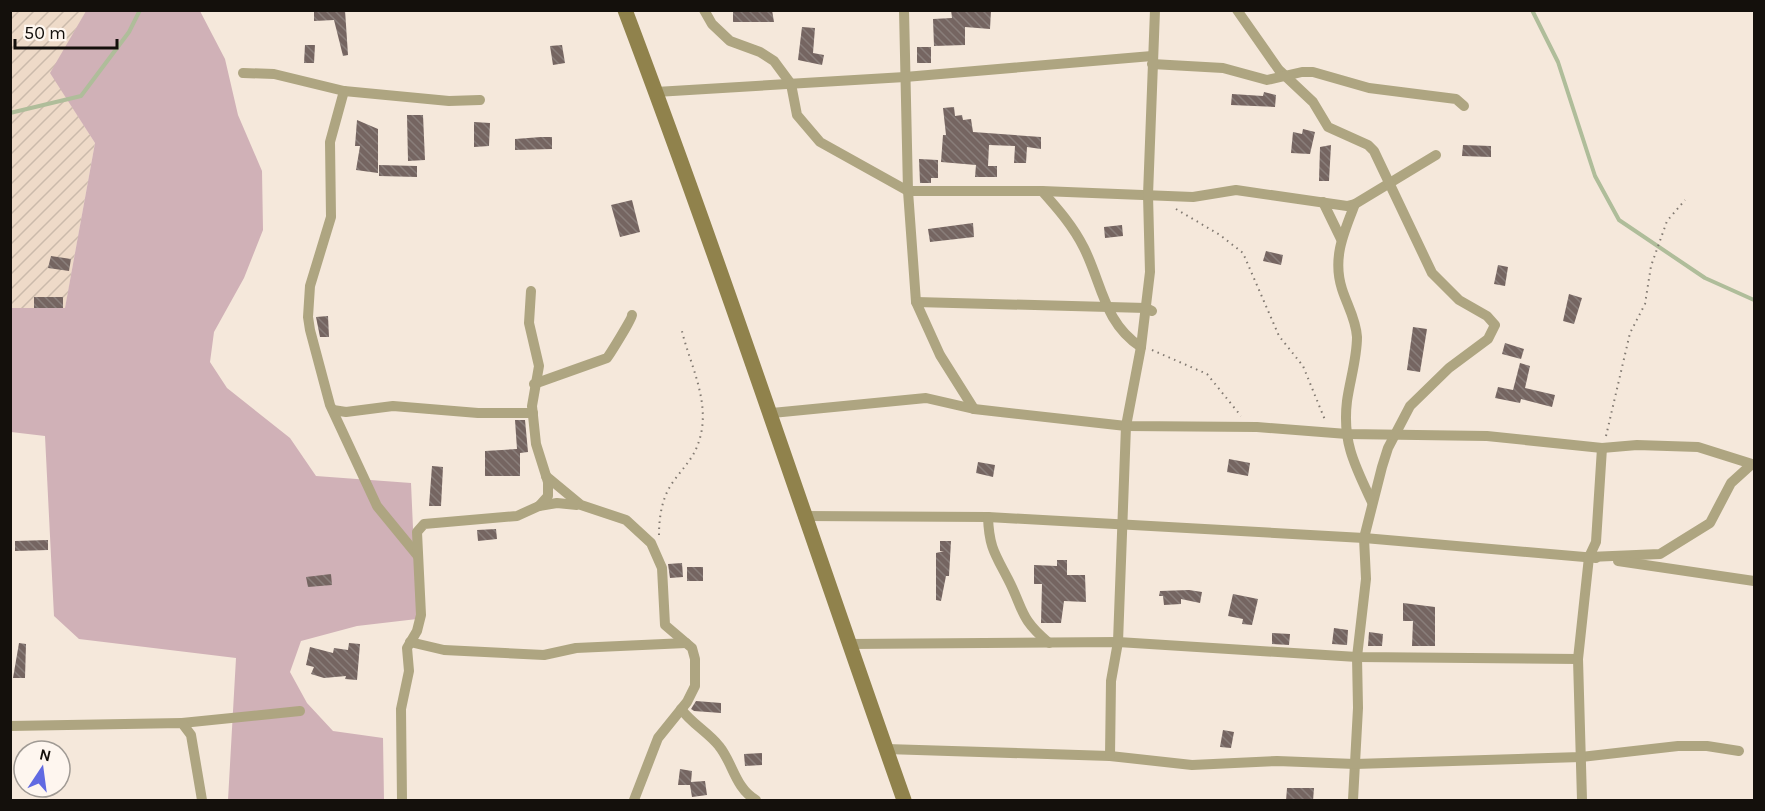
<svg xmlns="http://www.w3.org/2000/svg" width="1765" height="811" viewBox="0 0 1765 811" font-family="Karla,sans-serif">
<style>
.industrial{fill:url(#industrial-furrows)}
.green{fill:#d0b1b7}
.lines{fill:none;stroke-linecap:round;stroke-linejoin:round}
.stream{stroke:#afbd9a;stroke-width:4}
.building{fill:url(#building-back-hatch)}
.path{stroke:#817971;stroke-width:2;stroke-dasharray:1.5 4.5;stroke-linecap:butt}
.street{stroke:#aea581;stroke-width:10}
.secondary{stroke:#90824c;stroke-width:15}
</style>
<defs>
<pattern id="industrial-furrows" width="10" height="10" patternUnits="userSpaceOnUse" patternTransform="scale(1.5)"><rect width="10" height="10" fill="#eedac8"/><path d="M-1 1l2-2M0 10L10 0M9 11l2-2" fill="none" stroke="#cbbaab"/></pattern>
<pattern id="building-back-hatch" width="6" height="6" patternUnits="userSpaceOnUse" patternTransform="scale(1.5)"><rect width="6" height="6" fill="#756561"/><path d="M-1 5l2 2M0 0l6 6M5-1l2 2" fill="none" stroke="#897e7a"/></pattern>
</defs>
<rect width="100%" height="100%" fill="#f5e8db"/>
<polygon class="industrial" points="11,11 86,11 51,73 95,143 65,309 11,308"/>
<polygon class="green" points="86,11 200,11 225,59 238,115 262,171 263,230 244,278 214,332 210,362 227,388 290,438 316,476 411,483 417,619 357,626 301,641 290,672 307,703 333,731 383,738 384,800 228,800 236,658 79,639 54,616 45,436 11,432 10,308 65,308 95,143 50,73"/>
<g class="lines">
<g class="stream">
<polyline points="1532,10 1558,62 1595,176 1619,220 1705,278 1754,300"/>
<polyline points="10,113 81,96 129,32 140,10"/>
</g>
</g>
<g class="building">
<polygon points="314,10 345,10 348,55 343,56 334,20 314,21"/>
<polygon points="733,10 772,10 774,22 733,22"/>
<polygon points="951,10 991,10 990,29 965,27 965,45 934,46 933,19 952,18"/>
<polygon points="802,27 815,28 813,53 824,55 822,65 798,60"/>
<polygon points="305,45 315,45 314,63 304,63"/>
<polygon points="562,45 565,63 553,65 550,46"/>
<rect x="917" y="47" width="14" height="16"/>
<polygon points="1264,92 1276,95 1275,107 1231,105 1232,94 1263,96"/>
<polygon points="954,107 955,116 962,115 963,120 971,119 973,132 1041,137 1041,149 1027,147 1026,163 1014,163 1015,146 989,145 988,166 997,166 997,177 975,177 976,165 941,162 943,135 946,135 943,108"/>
<polygon points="407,115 423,115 425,160 408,161"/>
<polygon points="357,120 378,129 378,173 356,170 360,146 355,146"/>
<polygon points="474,122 490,123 489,146 474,147"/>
<polygon points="1303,129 1315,132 1310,154 1291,153 1293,132 1302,134"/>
<polygon points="541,137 552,137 552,149 515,150 515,139"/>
<polygon points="1331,145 1329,181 1319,181 1320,147"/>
<polygon points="1463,145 1491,146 1491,157 1462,156"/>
<polygon points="919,159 938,160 938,178 931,178 931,183 920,183"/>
<polygon points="379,165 417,166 417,177 379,176"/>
<polygon points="632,200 640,232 620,237 611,205"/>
<polygon points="973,223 974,237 930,242 928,229"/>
<polygon points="1122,225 1123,236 1105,238 1104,227"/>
<polygon points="1266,251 1283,255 1281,265 1263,261"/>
<polygon points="51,256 71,259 69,271 48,268"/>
<polygon points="1498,265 1508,267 1505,286 1494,284"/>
<polygon points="1569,294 1582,298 1574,324 1563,321"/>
<rect x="34" y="297" width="29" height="11"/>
<polygon points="328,316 329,337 320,337 316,317"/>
<polygon points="1413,327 1427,329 1420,372 1407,370"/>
<polygon points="1505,343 1524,349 1521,359 1502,354"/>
<polygon points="1520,363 1530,366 1525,388 1555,395 1552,407 1521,399 1520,403 1495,398 1498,387 1513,390"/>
<polygon points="515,420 525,420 528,452 520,453 520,476 485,476 485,451 517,449"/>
<polygon points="1229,459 1250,463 1248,476 1227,472"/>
<polygon points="978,462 995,465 993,477 976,473"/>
<polygon points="432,466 443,467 441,506 429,506"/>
<polygon points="496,529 497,539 478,541 477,530"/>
<polygon points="48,540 48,550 15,551 15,541"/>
<polygon points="940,541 951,541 949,576 946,576 941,601 936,600 936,553 944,551 940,551"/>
<polygon points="1057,560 1067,560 1067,575 1085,575 1086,602 1064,601 1061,623 1041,623 1042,584 1034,584 1034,565 1057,566"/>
<polygon points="682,563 683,577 670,578 668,564"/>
<rect x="687" y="567" width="16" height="14"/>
<polygon points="331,574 332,585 308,587 306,577"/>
<polygon points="1189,590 1202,592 1200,603 1181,599 1181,604 1164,605 1163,596 1159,596 1160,591"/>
<polygon points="1233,594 1258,599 1252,625 1242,624 1243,619 1228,616"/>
<polygon points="1403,603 1435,607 1435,646 1412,646 1413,621 1403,621"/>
<polygon points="1334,628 1348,630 1347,645 1332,644"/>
<polygon points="1369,632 1383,634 1382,646 1368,646"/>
<polygon points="1272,633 1290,634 1289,645 1272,644"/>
<polygon points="19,643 26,644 25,678 13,678"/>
<polygon points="349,643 360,644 357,680 345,679 346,676 324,678 311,674 314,667 306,665 310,647 333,653 334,648 348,650"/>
<polygon points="696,701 721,703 721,713 694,711 691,709"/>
<polygon points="1223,730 1234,732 1231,748 1220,747"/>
<polygon points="762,753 762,765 745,766 744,754"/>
<polygon points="680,769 692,771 691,782 705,781 707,795 692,797 690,785 678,785"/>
<polygon points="1287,788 1314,788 1313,801 1286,801"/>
</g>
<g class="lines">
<g class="path">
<polyline points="1176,209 1220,235 1243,253 1279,336 1303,366 1325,420"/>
<polyline points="1152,350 1207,374 1241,416"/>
<polyline points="1606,436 1630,333 1645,304 1651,266 1667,221 1685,200"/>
<path d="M659,535C659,517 662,497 673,482C682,469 693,459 698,444C713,404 689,364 681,327"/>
</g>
<g class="street">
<polyline points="704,10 712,24 730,41 760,52 774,61 791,84 797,115 820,142 908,191 1042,191 1193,197 1236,190 1347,206 1355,204 1436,155"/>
<polyline points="904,10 908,191 916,302 940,355 974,409"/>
<polyline points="1237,10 1279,70 1313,102 1328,127 1368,145 1374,151 1432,273 1459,300 1487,316 1495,325 1488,339 1449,368 1410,406 1388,448 1382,467 1364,538 1366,579 1357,657 1358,708 1353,800"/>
<polyline points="1152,64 1223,68 1267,80 1302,72 1313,72 1369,88 1456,99 1464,106"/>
<polyline points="243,73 274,74 344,91 449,101 480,100"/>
<polyline points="344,91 330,142 331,217 310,286 308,317 310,330 330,405 377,506 418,556"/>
<polyline points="656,92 905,77 1152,56"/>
<path d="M1042,191C1058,209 1073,226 1084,248C1102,284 1104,323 1141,347"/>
<polyline points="1323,202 1341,239"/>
<path d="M1355,204C1344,232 1332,258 1342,289C1347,305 1356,319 1357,337C1357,358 1350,380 1347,401C1342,442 1355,466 1372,502"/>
<polyline points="916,302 1146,308 1152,311"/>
<path d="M534,384L607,358C610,354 632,319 632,315"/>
<polyline points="333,410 346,412 393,406 478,413 533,413"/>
<polyline points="772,413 926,398 974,409 1126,426 1257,427 1347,434 1487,436 1602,448 1637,445 1698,447 1752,464 1731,483 1710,523 1660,554 1589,557"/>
<polyline points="546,476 581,505 626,520 651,543 662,568 665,625 692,648 695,659 695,686 687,702 658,738 634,800"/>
<polyline points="539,506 557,503 577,505"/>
<polyline points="803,516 988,517 1364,538 1596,558"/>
<path d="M988,517C989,547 995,554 1008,579C1024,610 1019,618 1049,643"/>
<polyline points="1618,561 1754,581"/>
<polyline points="410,642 444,650 544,655 576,648 686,643"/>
<polyline points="849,644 1118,642 1357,657 1578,659"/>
<path d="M681,709C692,724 708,732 719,746C733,763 735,788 756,800"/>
<polyline points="182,723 300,711"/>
<polyline points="10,726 182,723 191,735 202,800"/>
<polyline points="886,749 1110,756 1192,765 1277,761 1355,764 1581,757 1678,746 1707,746 1739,751"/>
<polyline points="1110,756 1111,681 1118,642 1126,426 1141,347 1150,272 1148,195 1155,10"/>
<polyline points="402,800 401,709 409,671 407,648 417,631 421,615 417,532 424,524 517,516 539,506 548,496 548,482 536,444 532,406 539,366 529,323 531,291"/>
<polyline points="1582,800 1578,659 1589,557 1596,542 1602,448"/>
</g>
<path class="secondary" d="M625,10C724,272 811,537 904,800"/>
</g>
<rect width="1765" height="811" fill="none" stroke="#14100c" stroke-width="24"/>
<g transform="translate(42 769) rotate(13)"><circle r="28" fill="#fef6ef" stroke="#a09a94" stroke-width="1.5"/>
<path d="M0-4.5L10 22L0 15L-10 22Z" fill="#616ae2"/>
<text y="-9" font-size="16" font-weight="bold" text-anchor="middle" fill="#14100c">N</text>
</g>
<path d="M15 39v9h102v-9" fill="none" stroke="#14100c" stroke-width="3"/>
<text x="24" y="39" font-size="18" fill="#14100c" stroke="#fef6ef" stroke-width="4.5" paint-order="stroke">50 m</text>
</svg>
